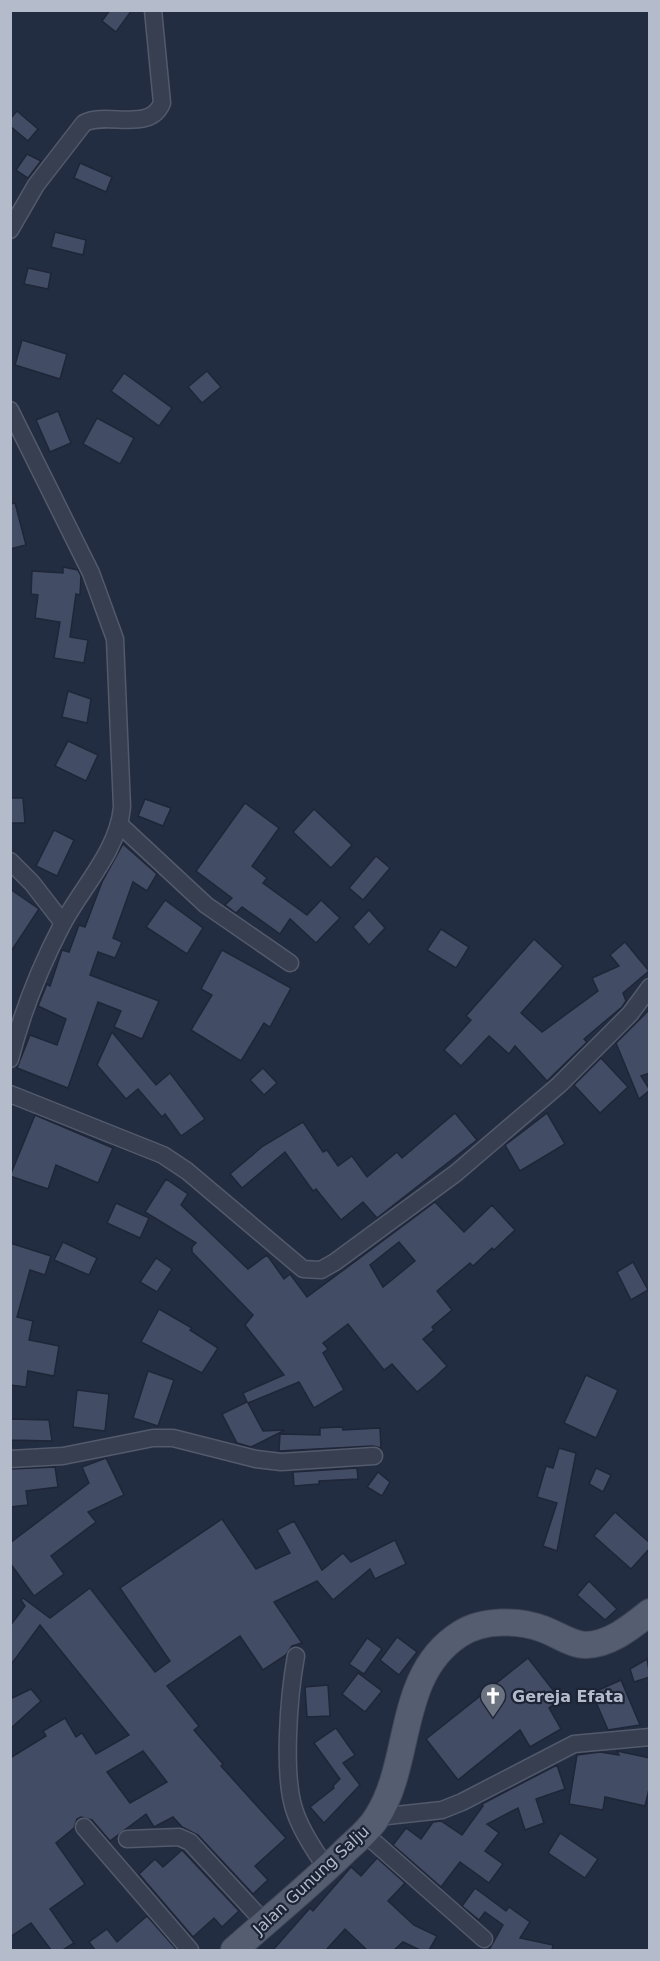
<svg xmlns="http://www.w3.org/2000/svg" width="660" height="1961" viewBox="0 0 660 1961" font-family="'DejaVu Sans',sans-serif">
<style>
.building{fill:#424c64;stroke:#1e2638;stroke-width:1.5;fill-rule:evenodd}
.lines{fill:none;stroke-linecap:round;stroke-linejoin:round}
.street-casing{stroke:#525a6b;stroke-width:19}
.primary-casing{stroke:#41485a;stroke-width:28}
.street{stroke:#373f51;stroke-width:16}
.primary{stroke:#555e71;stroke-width:26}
.labels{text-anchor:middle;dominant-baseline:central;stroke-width:4.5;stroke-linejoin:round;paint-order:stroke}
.poi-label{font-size:16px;font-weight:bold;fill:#b4bbcb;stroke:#1c2436;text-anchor:start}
.street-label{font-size:16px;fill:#b4bbcb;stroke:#1c2436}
</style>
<rect width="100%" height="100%" fill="#232d41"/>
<g class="building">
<polygon points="110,10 132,10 116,32 102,21"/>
<polygon points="17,111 38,129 28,141 10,126 10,119"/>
<polygon points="27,154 41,161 28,178 16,170"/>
<polygon points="80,163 112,177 106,192 74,178"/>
<polygon points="55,232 86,240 83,255 51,247"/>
<polygon points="28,268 51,273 48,289 24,284"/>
<polygon points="22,340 67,354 60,379 15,365"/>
<polygon points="207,371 221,387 202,403 188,387"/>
<polygon points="124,373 172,408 159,426 111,391"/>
<polygon points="58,411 71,443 50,452 36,420"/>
<polygon points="97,418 134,438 120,464 83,444"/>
<polygon points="15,503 26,545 10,549 10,504"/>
<polygon points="63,567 78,570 81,576 80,595 76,594 70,637 88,640 84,663 54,658 60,622 35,618 38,595 31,594 32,571 63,573"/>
<polygon points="68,691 91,699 87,723 62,717"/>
<polygon points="68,741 98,755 86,781 55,766"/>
<polygon points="10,798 23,798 25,823 10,823"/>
<polygon points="145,799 171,808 163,826 138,816"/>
<polygon points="245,803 279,828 252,866 267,878 263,883 307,915 321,900 340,918 316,943 290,919 280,934 242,907 236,913 225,905 232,898 196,871"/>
<polygon points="314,809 352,845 331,868 293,832"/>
<polygon points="54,830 74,840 57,876 36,866"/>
<polygon points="123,844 157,874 147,891 133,882 113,938 122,942 115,958 98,952 90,975 159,1001 142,1039 114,1027 121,1011 98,1002 68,1088 17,1068 30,1035 57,1045 66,1019 38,1006 47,984 50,986 62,950 69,952 79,925 85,927 102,882"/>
<polygon points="376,856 390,868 363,900 349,888"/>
<polygon points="10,889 39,909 10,953"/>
<polygon points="165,900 203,928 187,954 146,927"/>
<polygon points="369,910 385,928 369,945 353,927"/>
<polygon points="441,929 469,947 456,968 427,950"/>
<polygon points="534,939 563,966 521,1013 542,1032 598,991 592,978 619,966 610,955 625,942 649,971 623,993 626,1001 622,1007 584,1039 587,1042 547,1081 515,1046 509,1054 489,1036 461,1066 444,1050 471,1020 466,1016"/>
<polygon points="222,950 291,988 270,1027 264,1023 241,1061 191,1030 212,995 201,989"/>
<polygon points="650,1009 650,1073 641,1076 650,1090 639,1099 616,1043"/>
<polygon points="112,1032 156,1085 170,1073 205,1119 181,1136 165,1114 162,1117 138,1089 126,1099 97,1065"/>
<polygon points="601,1058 628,1087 600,1113 574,1085"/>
<polygon points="263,1068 277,1083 264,1095 250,1080"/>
<polygon points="455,1113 477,1140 377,1218 363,1202 341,1220 316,1189 313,1191 285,1152 242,1188 230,1174 263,1146 303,1122 323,1152 327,1150 338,1166 352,1156 367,1177 397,1152 402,1158"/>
<polygon points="547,1113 565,1144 520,1171 505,1145"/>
<polygon points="35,1115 113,1148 98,1183 56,1165 48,1189 10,1176"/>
<path d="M166,1179L188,1194L181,1205L248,1269L267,1255L284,1279L290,1274L307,1297L435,1202L464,1232L492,1205L515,1230L494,1250L492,1248L473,1266L470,1263L437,1291L452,1310L432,1327L434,1330L423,1339L447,1366L434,1378L417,1392L392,1364L384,1370L348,1324L323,1343L328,1349L323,1353L344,1390L314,1408L299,1382L248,1403L263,1431L285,1430L251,1447L237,1443L222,1414L247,1402L243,1393L284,1375L245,1325L253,1315L192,1252V1247L196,1243L145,1212ZM399,1242L415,1261L383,1287L370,1265Z"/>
<polygon points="116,1203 149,1218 140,1238 107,1223"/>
<polygon points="63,1242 97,1258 89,1275 54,1260"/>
<polygon points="10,1243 51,1256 45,1275 30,1270 17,1317 33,1321 29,1340 59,1346 54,1376 28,1371 26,1387 10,1385"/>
<polygon points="156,1258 172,1269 157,1292 140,1282"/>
<polygon points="633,1262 648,1290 631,1300 617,1272"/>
<polygon points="159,1309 192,1328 190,1330 218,1348 202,1373 141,1342"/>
<polygon points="148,1371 174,1380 158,1426 133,1418"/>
<polygon points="586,1375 618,1390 596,1438 564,1423"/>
<polygon points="77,1390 109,1394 105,1431 73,1427"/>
<polygon points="10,1419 49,1420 52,1441 10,1440"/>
<polygon points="342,1427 343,1430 380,1428 381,1448 373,1446 279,1451 280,1434 320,1435 320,1428"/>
<polygon points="559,1448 576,1453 557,1551 543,1546 557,1503 537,1497 546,1466 553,1468"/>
<polygon points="106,1458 124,1495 88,1512 96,1522 51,1556 64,1574 34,1596 10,1563 10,1543 89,1483 82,1467"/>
<polygon points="55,1467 58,1487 26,1491 28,1505 10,1507 10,1469"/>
<polygon points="357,1468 358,1479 319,1481 319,1484 294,1486 293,1472"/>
<polygon points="596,1468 611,1475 603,1492 589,1484"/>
<polygon points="378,1472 390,1482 382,1496 367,1487"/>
<polygon points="615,1512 650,1543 650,1548 631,1569 594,1536"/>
<path d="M222,1519L256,1569L290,1553L277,1530L294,1521L322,1570L343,1553L351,1562L395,1540L406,1564L375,1579L370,1569L333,1600L317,1581L274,1602L302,1643L292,1646L286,1655L263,1670L240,1636L167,1686L199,1726L194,1730L223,1764L221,1766L286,1838L255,1866L268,1880L253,1894L198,1835L182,1827L173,1817L154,1827L146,1814L110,1841L92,1820L81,1817L77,1819L74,1828L56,1843L85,1884L50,1909L74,1943L63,1950H51L31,1923L10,1937V1758L46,1736L43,1731L65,1718L76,1737L82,1733L96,1754L129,1735L40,1625L10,1666V1626L25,1606L21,1600L23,1598L50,1618L90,1588L155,1672L170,1661L120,1588ZM143,1751L167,1782L130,1803L107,1772Z"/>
<polygon points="589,1581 617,1609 605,1620 577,1595"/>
<polygon points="397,1637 417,1652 399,1675 380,1660"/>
<polygon points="367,1638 382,1649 364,1674 349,1664"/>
<polygon points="528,1658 560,1699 549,1708 561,1729 530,1747 520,1730 458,1780 426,1739"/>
<polygon points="647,1659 650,1677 634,1682 630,1669"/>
<polygon points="358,1673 382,1691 365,1712 342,1694"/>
<polygon points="621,1680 640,1725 608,1730 592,1693"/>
<polygon points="328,1685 330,1716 307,1717 305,1687"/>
<polygon points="31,1689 41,1701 10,1729 10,1699"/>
<polygon points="336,1728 355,1755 343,1763 360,1785 324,1823 310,1807 334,1788 333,1786 340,1779 314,1743"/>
<polygon points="617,1751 650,1758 650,1785 645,1806 605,1797 603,1810 569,1804 577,1755 600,1752 619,1755"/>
<polygon points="557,1765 565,1789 536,1799 544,1823 525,1830 518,1808 487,1824 499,1833 485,1851 503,1864 489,1883 460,1862 441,1887 393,1845 406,1828 421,1839 433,1822 441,1821 462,1835 483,1806 482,1804"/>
<polygon points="560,1833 598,1859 585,1878 548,1853"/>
<polygon points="182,1850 239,1911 222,1927 214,1918 193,1937 139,1874 155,1859 163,1867"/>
<polygon points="377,1858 405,1883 388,1901 414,1925 437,1936 429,1950 420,1950 403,1942 394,1950 367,1950 345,1929 326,1950 273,1950 310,1908 313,1911 351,1867 361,1876"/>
<polygon points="475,1888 506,1911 509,1907 530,1922 520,1938 553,1945 552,1950 489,1950 503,1925 485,1912 479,1920 462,1906"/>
<polygon points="147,1916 177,1950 95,1950 89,1942 107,1929 117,1942"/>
</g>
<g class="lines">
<defs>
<g id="street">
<path d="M10,230L36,185L84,123C107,111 150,133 162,103L153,10"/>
<path d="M10,410L91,573L115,639L122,807C118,851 82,887 62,925C40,967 22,1013 10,1059"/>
<polyline points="120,825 206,905 290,963"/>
<polyline points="10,861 32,883 63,923"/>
<polyline points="10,1094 163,1155 187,1171 303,1269 321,1270 335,1262 456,1173 559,1085 630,1014 650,987"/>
<polyline points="10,1459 63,1456 153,1438 173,1438 256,1459 281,1462 374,1456"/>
<path d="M296,1656C289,1694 282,1776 295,1812C302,1832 315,1851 327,1869"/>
<polyline points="378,1817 442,1810 462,1802 574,1744 650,1737"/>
<polyline points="84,1827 190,1950"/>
<polyline points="364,1833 484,1939"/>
<polyline points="127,1839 179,1837 190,1842 265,1923"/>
</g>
<path id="primary" d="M234,1950C270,1918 308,1887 343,1853C354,1842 369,1831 377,1817C413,1761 396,1675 460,1634C483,1619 519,1620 543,1629C557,1634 572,1645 586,1645C611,1644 631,1627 650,1612"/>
</defs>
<use href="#street" class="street-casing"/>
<use href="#primary" class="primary-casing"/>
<use href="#street" class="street"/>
<use href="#primary" class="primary"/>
</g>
<defs>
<symbol id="church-pin" viewBox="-11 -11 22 30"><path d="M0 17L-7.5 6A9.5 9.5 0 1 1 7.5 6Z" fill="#6b7280" stroke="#1c2436"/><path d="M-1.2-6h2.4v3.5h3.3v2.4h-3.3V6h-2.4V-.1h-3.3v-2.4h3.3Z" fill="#fff"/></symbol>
</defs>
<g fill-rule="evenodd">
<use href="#church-pin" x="478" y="1681" width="30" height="40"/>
</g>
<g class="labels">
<g class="poi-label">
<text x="512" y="1696">Gereja Efata</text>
</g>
<g class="street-label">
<text transform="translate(311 1880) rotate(-43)">Jalan Gunung Salju</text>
</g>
</g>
<rect width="660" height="1961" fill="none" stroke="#b4bbcb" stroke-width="24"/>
</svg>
